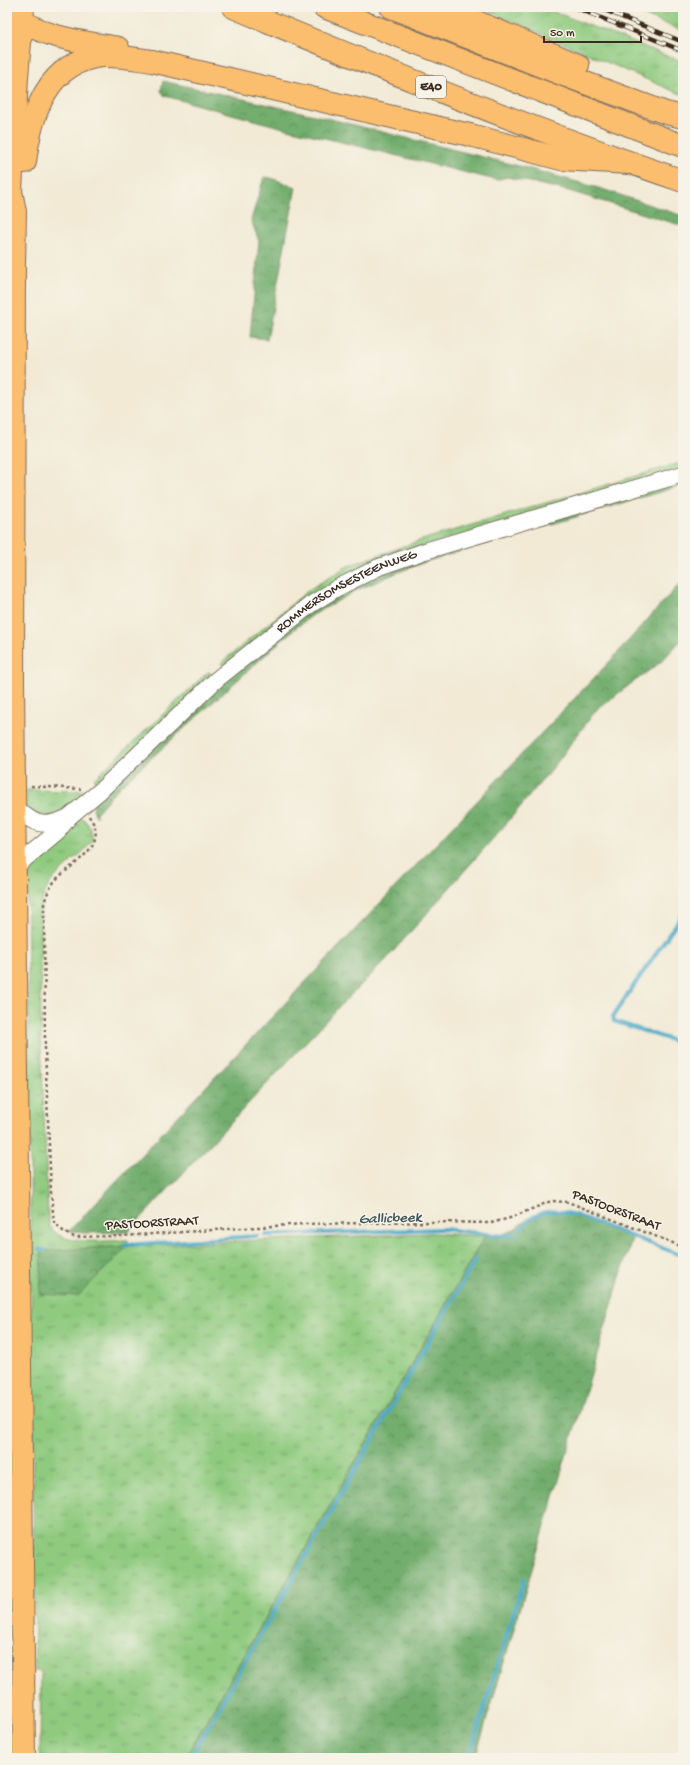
<svg xmlns="http://www.w3.org/2000/svg" width="690" height="1765" viewBox="0 0 690 1765" font-family="'Gochi Hand',sans-serif">
<style>
.grass{fill:url(#grass-tufts);stroke:#657a4e}
.forest{fill:url(#forest-crowns);stroke:#576c46}
.lines{fill:none;stroke-linecap:round;stroke-linejoin:round}
.stream{stroke:#48a9c8;stroke-width:4}
.minor-casing{stroke:#7b6d5e;stroke-width:18}
.highway-casing{stroke:#7b6d5e;stroke-width:24}
.path{stroke:#7b6d5e;stroke-width:2.5;stroke-dasharray:3 3;stroke-linecap:butt}
.minor{stroke:#fff;stroke-width:16}
.highway{stroke:#fbbd6e;stroke-width:22}
.rail-casing{stroke:#3b2a1e;stroke-width:4.5}
.rail{stroke:#f7f3e8;stroke-width:3;stroke-dasharray:9;stroke-linecap:butt}
.labels{text-anchor:middle;dominant-baseline:central;stroke-width:3;stroke-linejoin:round;paint-order:stroke}
.shield{fill:#f7f3e8;stroke:#73665b;stroke-width:1}
.shield-label{font-size:13px;font-weight:bold;fill:#3b2a1e}
.street-label{font-size:14px;fill:#3b2a1e;stroke:#f7f3e8}
.water-label{font-size:15px;font-style:italic;fill:#40565a;stroke:#f7f3e8}
</style>
<defs>
<pattern id="grass-tufts" width="24" height="20" patternUnits="userSpaceOnUse"><rect width="24" height="20" fill="#8fca7f"/><path d="M3 7l-1-3M5 7V3M7 7l1-3M15 17l-1-3M17 17v-4M19 17l1-3" fill="none" stroke="#76a467"/></pattern>
<pattern id="forest-crowns" width="20" height="18" patternUnits="userSpaceOnUse"><rect width="20" height="18" fill="#73ae6e"/><path d="M2 6a3 3 0 1 1 6 0M12 15a3 3 0 1 1 6 0" fill="none" stroke="#608e5a"/></pattern>
</defs>
<rect width="100%" height="100%" fill="#f7f3e8"/>
<filter id="ink" filterUnits="userSpaceOnUse"><feTurbulence type="fractalNoise" baseFrequency=".025" numOctaves="2"/><feDisplacementMap in="SourceGraphic" scale="8" xChannelSelector="R" yChannelSelector="G"/><feConvolveMatrix kernelMatrix="1 2 1 2 8 2 1 2 1" color-interpolation-filters="sRGB"/></filter>
<filter id="wash" filterUnits="userSpaceOnUse"><feTurbulence type="fractalNoise" baseFrequency=".012" numOctaves="4" result="noise"/><feDisplacementMap in="SourceGraphic" scale="16" xChannelSelector="R" yChannelSelector="G"/><feGaussianBlur stdDeviation="0.9" result="paint"/><feColorMatrix in="noise" values="0 0 0 0 0 0 0 0 0 0 0 0 0 0 0 0 0 1.4 0 .05"/><feComposite in="paint" operator="in"/></filter>
<g filter="url(#wash)">
<rect width="100%" height="100%" fill="#f2ead5"/>
<g class="grass">
<polygon points="479,7 542,7 683,62 683,95"/>
<polygon points="623,7 683,7 683,31"/>
<polygon points="683,462 683,468 428,545 223,666 221,663 310,589 348,566 415,542"/>
<polygon points="208,672 211,673 212,677 96,785 94,779"/>
<polygon points="27,790 88,791 69,810 46,819 26,808"/>
<path d="M80,817C89,823 93,830 92,841C87,848 81,854 74,859C53,879 44,883 40,914L41,1042L48,1216C49,1220 49,1225 51,1228C64,1247 107,1240 128,1240V1246L430,1233L485,1236L185,1758H40L41,1671H35L27,868L31,860Z"/>
</g>
<g class="forest">
<polygon points="163,81 314,115 527,168 602,189 683,216 683,226 569,191 507,177 496,180 280,127 165,96 161,91"/>
<polygon points="264,177 271,178 296,187 267,339 250,337 259,241 251,220"/>
<polygon points="683,480 683,485 428,561 396,573 355,591 313,615 293,630 118,788 96,813 96,817 93,809 94,802 224,683 300,617 389,569"/>
<polygon points="683,580 683,638 662,661 597,709 555,765 505,825 383,963 336,1010 128,1232 85,1233 69,1231 612,659"/>
<polygon points="555,1210 572,1214 632,1238 475,1758 185,1758 485,1236 501,1235 511,1231 528,1219 540,1214"/>
<polygon points="128,1246 78,1296 40,1294 42,1251"/>
</g>
<g class="lines">
<g class="stream">
<polyline points="683,914 613,1016 614,1021 683,1044"/>
<path d="M520,1229C537,1209 552,1209 576,1215L683,1256"/>
<polyline points="265,1235 444,1229 503,1236 515,1234"/>
<polyline points="125,1245 257,1236"/>
<polyline points="39,1249 45,1250"/>
<polyline points="190,1758 476,1259"/>
<polyline points="469,1758 524,1579"/>
</g>
</g>
</g>
<g filter="url(#ink)">
<g class="lines">
<defs>
<g id="minor">
<path d="M14,806C35,825 42,829 69,817"/>
<path id="s1" d="M15,867L58,831L70,816L100,791L216,680L310,605L337,588L379,567L425,551L683,474"/>
</g>
<g id="highway">
<polyline points="23,7 17,77 11,191 15,212 14,266 13,683 24,1758"/>
<path d="M233,7C381,69 531,129 683,181"/>
<polyline points="324,7 683,146"/>
<polyline points="391,7 564,75 666,113 683,117"/>
<polyline points="442,7 578,65"/>
<path d="M13,11C34,38 86,42 118,48"/>
<path d="M25,162C31,114 47,61 103,56C119,55 137,59 152,61L474,136L561,159L629,163"/>
</g>
</defs>
<use href="#minor" class="minor-casing"/>
<use href="#highway" class="highway-casing"/>
<g class="path">
<polyline points="31,786 81,789"/>
<path d="M89,816C91,820 94,824 95,827C101,852 67,866 54,882C49,889 46,896 44,904L45,1048L51,1192L54,1222L65,1233L74,1237L122,1236L304,1224L435,1222L491,1223L510,1218L551,1201L568,1202L683,1247"/>
</g>
<use href="#minor" class="minor"/>
<use href="#highway" class="highway"/>
<defs>
<g id="rail">
<polyline points="574,7 683,51"/>
<polyline points="597,7 683,42"/>
</g>
</defs>
<use href="#rail" class="rail-casing"/>
<use href="#rail" class="rail"/>
</g>
</g>
<g class="labels">
<rect class="shield" x="416" y="76" width="30" height="22" rx="3"/>
<g class="shield-label">
<text x="431" y="87">E40</text>
</g>
<g class="street-label">
<text stroke="none"><textPath href="#s1" startOffset="434">ROMMERSOMSESTEENWEG</textPath></text>
<text transform="translate(616 1211) rotate(21)">PASTOORSTRAAT</text>
<text transform="translate(152 1224) rotate(-3)">PASTOORSTRAAT</text>
</g>
<g class="water-label">
<text transform="translate(390 1219) rotate(-2)">Gallicbeek</text>
</g>
</g>
<rect width="690" height="1765" fill="none" stroke="#f7f3e8" stroke-width="24"/>
<path d="M544 36v6h97v-6" fill="none" stroke="#3b2a1e" stroke-width="2"/>
<text x="550" y="36" font-size="12" fill="#3b2a1e" stroke="#f7f3e8" stroke-width="3" paint-order="stroke">50 m</text>
</svg>
